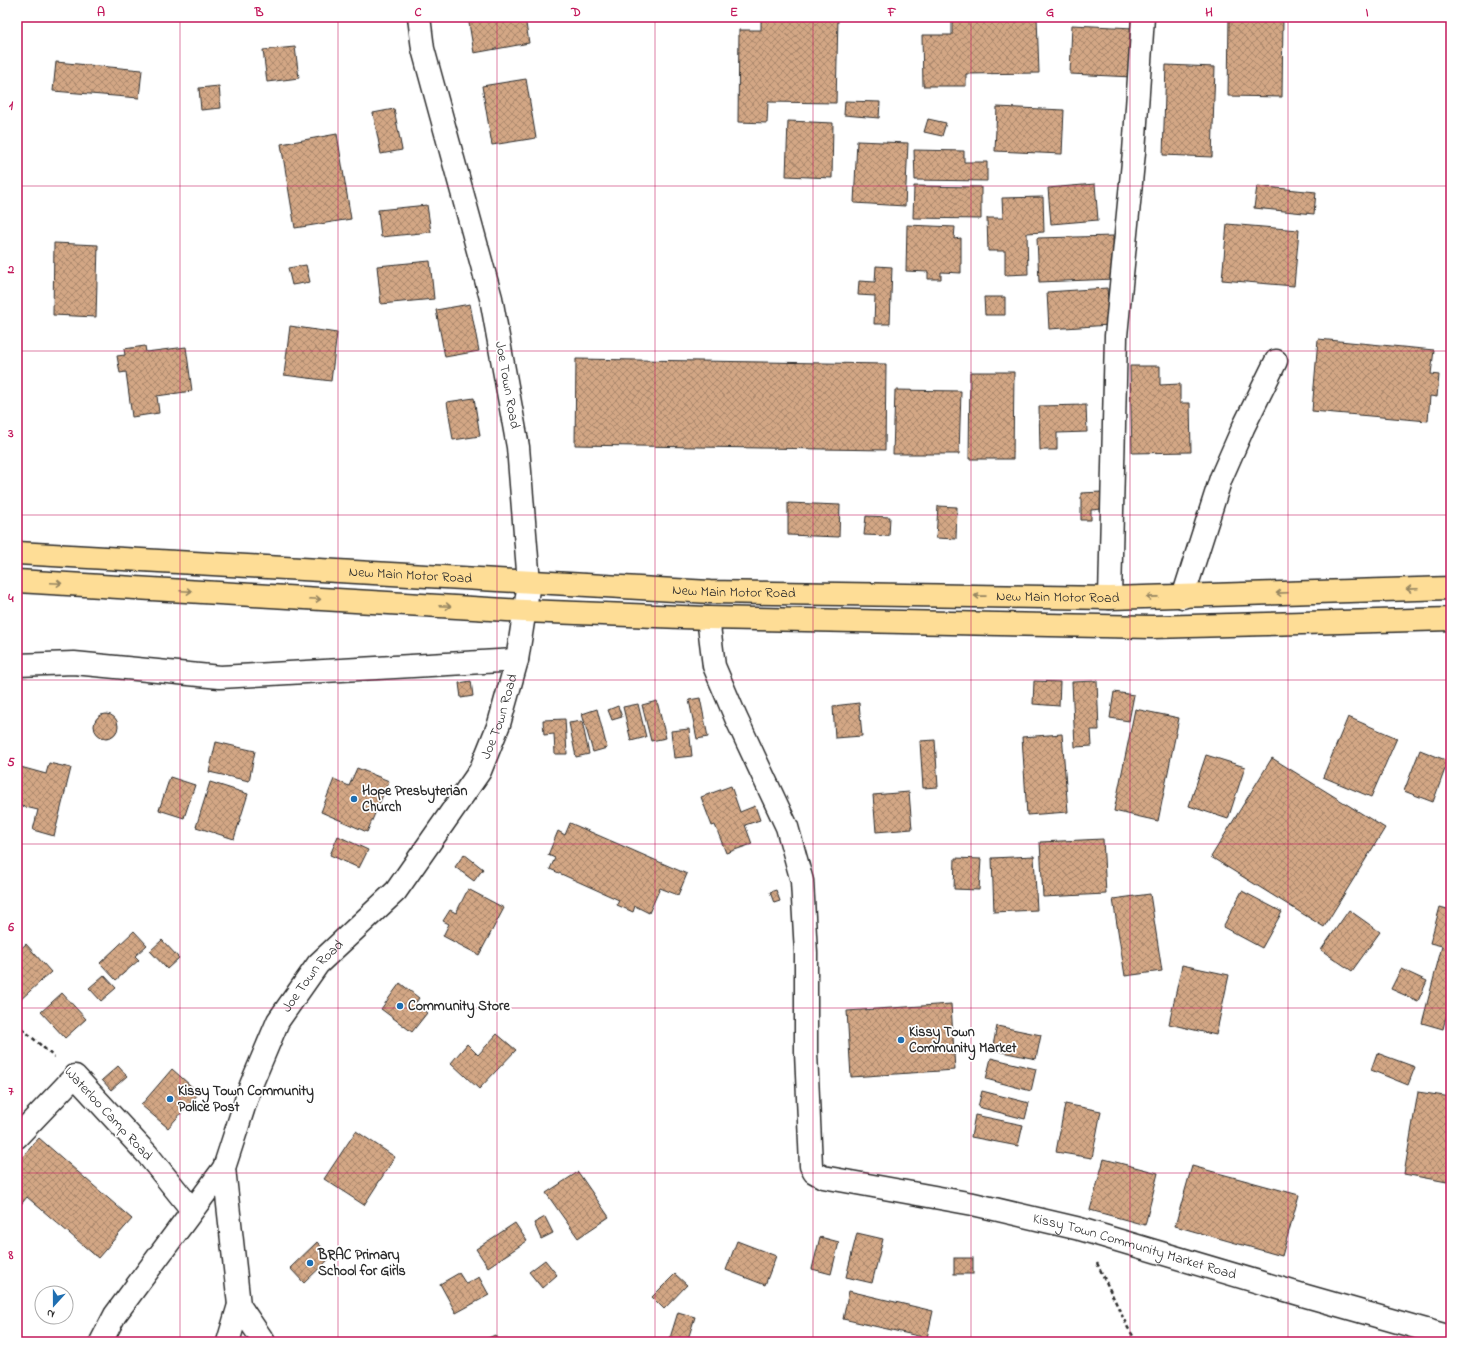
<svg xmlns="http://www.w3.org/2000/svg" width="1468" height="1359" viewBox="0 0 1468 1359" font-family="'Indie Flower',sans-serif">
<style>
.building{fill:url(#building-cross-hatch);stroke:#2b2b2b}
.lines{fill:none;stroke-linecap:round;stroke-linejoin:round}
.minor-casing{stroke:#2b2b2b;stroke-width:25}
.highway-casing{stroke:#2b2b2b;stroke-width:25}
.path{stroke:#2b2b2b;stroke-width:2.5;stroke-dasharray:4 3;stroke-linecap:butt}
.minor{stroke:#fff;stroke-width:22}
.highway{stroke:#fedd96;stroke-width:22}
.oneway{stroke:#948460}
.grid{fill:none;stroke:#c2185b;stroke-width:1;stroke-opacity:0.55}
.poi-dot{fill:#1f6fb2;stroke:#fff;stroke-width:1.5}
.labels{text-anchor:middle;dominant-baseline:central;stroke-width:3.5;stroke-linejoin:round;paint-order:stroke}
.street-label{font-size:14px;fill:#2b2b2b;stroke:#fff}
.poi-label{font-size:14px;font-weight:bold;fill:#2b2b2b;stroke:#fff;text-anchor:start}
.neatline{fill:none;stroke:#c2185b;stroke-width:1.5}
.grid-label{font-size:13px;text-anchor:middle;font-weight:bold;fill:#c2185b}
</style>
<defs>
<pattern id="building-cross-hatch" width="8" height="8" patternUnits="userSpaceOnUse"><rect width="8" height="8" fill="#d3a785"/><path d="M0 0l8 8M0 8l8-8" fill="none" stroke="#ab886d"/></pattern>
</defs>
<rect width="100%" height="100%" fill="#fff"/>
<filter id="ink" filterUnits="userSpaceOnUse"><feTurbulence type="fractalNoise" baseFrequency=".025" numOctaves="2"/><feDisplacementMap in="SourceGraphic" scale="8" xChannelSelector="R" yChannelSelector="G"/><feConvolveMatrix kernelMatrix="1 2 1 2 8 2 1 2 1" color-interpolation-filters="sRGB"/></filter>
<g filter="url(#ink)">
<g class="building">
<polygon points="468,17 525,17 529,43 474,53"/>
<polygon points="761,17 838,17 836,103 768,102 767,123 738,122 739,30 761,30"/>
<polygon points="952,17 1037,17 1039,73 966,74 966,86 923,86 922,35 952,35"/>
<polygon points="1229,17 1283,17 1282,97 1228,96"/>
<polygon points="1072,25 1134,28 1132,77 1070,74"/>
<polygon points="295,47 299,78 267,82 263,50"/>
<polygon points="56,62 142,70 139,98 53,91"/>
<polygon points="1166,65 1215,67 1212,157 1163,155"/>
<polygon points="526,79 536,138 492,145 482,86"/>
<polygon points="219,86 221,108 201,110 199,88"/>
<polygon points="845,101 880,102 879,118 844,115"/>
<polygon points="997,107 1064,110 1062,154 995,151"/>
<polygon points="394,109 402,150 381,154 373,113"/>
<polygon points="928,119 946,123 942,136 924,132"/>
<polygon points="788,121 833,123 832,178 786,176"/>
<polygon points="337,134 351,219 295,228 281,144"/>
<polygon points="857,141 908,143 905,206 854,203"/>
<polygon points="914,150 964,151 964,162 987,162 987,181 915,180"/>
<polygon points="1095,184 1098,220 1051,224 1048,188"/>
<polygon points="914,186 981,187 981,219 913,218"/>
<polygon points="1257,186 1316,192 1314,214 1254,208"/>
<polygon points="1043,197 1044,232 1027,233 1028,274 1005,275 1005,251 988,251 987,218 1003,218 1002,198"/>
<polygon points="427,205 431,232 381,237 378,210"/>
<polygon points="1227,224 1299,230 1294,286 1222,280"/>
<polygon points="907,225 955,227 954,239 961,238 961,273 941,272 941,279 928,279 928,272 906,271"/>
<polygon points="1113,236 1115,279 1039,282 1037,238"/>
<polygon points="54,243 98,245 96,317 53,315"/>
<polygon points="430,261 434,299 381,304 377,266"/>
<polygon points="306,265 310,282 292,285 288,268"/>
<polygon points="1451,265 1451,303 1448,303"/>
<polygon points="876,266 892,267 890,324 874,324 875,296 858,295 859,281 875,282"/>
<polygon points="1107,288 1110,325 1049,329 1047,292"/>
<polygon points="984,297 1005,297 1005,315 985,315"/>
<polygon points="470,304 479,351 445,357 436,310"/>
<polygon points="290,326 337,333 331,381 284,375"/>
<polygon points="1318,339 1434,350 1431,374 1439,375 1437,397 1430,396 1428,421 1312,411"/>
<polygon points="145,346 146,352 186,347 192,391 157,396 159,413 132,417 126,372 120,373 117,356 125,355 124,349"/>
<polygon points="576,359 886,364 885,450 575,445"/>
<polygon points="1130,366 1160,366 1160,385 1180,384 1180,403 1190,403 1191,452 1132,453"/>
<polygon points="970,372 1014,372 1013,459 969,459"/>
<polygon points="895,390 961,391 959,454 893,454"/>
<polygon points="474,398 480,436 453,440 447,402"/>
<polygon points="1086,405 1087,432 1057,433 1057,450 1040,450 1039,406"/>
<polygon points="1102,492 1102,509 1091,510 1091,520 1081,520 1081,493"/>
<polygon points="788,503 840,505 839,537 788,535"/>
<polygon points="938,506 957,507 956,539 936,538"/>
<polygon points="866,516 890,517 889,536 864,535"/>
<polygon points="471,681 473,696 461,698 459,683"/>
<polygon points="1034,681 1060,682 1059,706 1033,704"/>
<polygon points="1097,681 1099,730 1091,730 1092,746 1075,747 1072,682"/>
<polygon points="1114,692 1134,695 1129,721 1110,718"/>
<polygon points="700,698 708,737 697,739 689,700"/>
<polygon points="657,701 666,738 651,741 642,705"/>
<polygon points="859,703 862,736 835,738 833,706"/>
<polygon points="638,704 646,737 631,741 623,707"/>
<polygon points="618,706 622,717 612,720 608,710"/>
<polygon points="597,709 607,748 593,752 582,714"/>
<polygon points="1135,709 1179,718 1158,821 1114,811"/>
<circle cx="106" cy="726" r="12"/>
<polygon points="1348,717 1397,738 1371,797 1323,777"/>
<polygon points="565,719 567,754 555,754 554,734 544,735 543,720"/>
<polygon points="582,721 589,754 576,757 569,723"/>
<polygon points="689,729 692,756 674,758 671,731"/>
<polygon points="1062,734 1068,812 1027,815 1022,737"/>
<polygon points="935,740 938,787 923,788 920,741"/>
<polygon points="216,742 255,751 249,781 209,772"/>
<polygon points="1420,750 1448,761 1433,802 1404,791"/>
<polygon points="1206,755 1245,767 1228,819 1189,806"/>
<polygon points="1272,758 1385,828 1324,927 1211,857"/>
<polygon points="49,763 71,768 54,836 33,830 38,810 17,805 17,766 46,774"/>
<polygon points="357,768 389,781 367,832 321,812 334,779 349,786"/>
<polygon points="170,777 195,785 184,818 159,810"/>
<polygon points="210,782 248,794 234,839 196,827"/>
<polygon points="731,786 740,812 755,806 760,820 745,825 752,844 726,853 715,825 712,826 701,797"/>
<polygon points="909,792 912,829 876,832 873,795"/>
<polygon points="570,823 687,874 678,895 660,888 649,913 635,906 633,912 617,905 619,900 550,869 555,858 548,855 558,831 565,835"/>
<polygon points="338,836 368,850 359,868 330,855"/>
<polygon points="1103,839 1106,894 1043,897 1040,842"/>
<polygon points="464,854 483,869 474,881 455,867"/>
<polygon points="1034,856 1037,910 994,912 992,858"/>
<polygon points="955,858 981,859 979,890 954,889"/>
<polygon points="468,889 504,908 479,955 443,936 449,924 443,921 450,910 456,913"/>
<polygon points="776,890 780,901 774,903 770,892"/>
<polygon points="1242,891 1282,912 1262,948 1223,927"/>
<polygon points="1150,894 1162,971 1125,976 1113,899"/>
<polygon points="1440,907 1451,910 1451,997 1443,1029 1422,1023 1442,946 1430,943"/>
<polygon points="1349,910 1380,932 1352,971 1321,950"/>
<polygon points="134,931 147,945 135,956 139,960 116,980 100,963"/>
<polygon points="162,940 179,958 167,969 150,951"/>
<polygon points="26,944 51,972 19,1001 17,999 17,982 21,978 17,974 17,952"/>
<polygon points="1182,965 1229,975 1216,1035 1169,1024"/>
<polygon points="1401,969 1427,981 1418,1001 1391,989"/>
<polygon points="104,975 116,988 101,1001 89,988"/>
<polygon points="400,983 419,998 415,1004 427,1013 412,1032 381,1009"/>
<polygon points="62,993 86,1019 65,1038 41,1012"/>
<polygon points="951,1004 955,1070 851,1077 847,1011"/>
<polygon points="997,1026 1041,1035 1036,1059 992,1050"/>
<polygon points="497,1034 516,1050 479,1089 451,1063 467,1044 478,1055"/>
<polygon points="1377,1053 1415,1067 1408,1085 1371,1070"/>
<polygon points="991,1058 1036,1069 1031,1091 986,1079"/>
<polygon points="118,1066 127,1076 111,1090 102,1080"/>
<polygon points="172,1069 199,1093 168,1128 141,1105"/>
<polygon points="982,1091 1029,1103 1025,1119 978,1107"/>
<polygon points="1418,1092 1451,1097 1451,1156 1447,1182 1404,1174"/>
<polygon points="1065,1104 1101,1111 1092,1158 1056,1152"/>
<polygon points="975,1115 1023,1125 1018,1146 971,1137"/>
<polygon points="356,1131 395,1157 364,1205 324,1179"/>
<polygon points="39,1138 132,1219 98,1258 27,1197 17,1209 17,1163"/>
<polygon points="1104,1159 1158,1173 1145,1225 1090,1210"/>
<polygon points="1192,1166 1299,1195 1282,1256 1175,1226"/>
<polygon points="578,1172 609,1217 578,1238 546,1193"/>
<polygon points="545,1217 553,1233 541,1239 534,1223"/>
<polygon points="515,1223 527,1241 488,1267 476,1249"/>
<polygon points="857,1233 883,1239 872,1283 846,1277"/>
<polygon points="820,1237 839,1242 831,1274 812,1269"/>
<polygon points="737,1241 776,1256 765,1285 726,1270"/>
<polygon points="317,1242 331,1257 304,1283 290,1268"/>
<rect x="954" y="1258" width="19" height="16"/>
<polygon points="545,1260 557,1275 542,1288 529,1272"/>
<polygon points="459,1273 466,1284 479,1277 489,1295 456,1313 440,1284"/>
<polygon points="675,1274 687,1285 664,1309 652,1297"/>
<polygon points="849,1291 933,1311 927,1338 843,1319"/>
<polygon points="678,1312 695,1317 687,1342 669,1341"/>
<polygon points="495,1335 499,1342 479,1342"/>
</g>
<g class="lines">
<defs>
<g id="minor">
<polyline points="1183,597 1221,478 1243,428 1276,361"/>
<polyline points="1110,598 1116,336 1134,152 1143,17"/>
<path id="s1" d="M708,618L714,666L736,718L787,827L802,881L806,953V1052L811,1166L814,1172L823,1177L973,1204L1080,1229L1306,1296L1451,1337"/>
<polyline points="17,665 74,663 220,677 517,660"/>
<polyline points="17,1137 75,1076 147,1154 192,1210"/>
<polyline points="239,1305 264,1342"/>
<polyline points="101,1342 115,1315 224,1168"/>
<path id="s2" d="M228,1342L239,1305L224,1168L251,1085L278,1021L318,964L396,891L480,771L499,724L517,660L529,583L518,447L491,298L423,49L419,17"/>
</g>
<g id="highway">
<path id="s3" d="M17,553L710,592L1110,598L1451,588"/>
<polyline points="17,581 524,611 708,618 1152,627 1451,619"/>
</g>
</defs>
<use href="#minor" class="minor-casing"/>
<use href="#highway" class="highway-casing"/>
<g class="path">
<polyline points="17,1024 54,1057"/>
<polyline points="1097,1263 1128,1328 1137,1342"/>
</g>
<use href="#minor" class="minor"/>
<use href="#highway" class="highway"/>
</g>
<defs><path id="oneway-shaft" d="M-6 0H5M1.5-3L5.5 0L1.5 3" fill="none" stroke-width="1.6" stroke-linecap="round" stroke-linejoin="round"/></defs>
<g class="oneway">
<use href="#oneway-shaft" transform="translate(56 583) rotate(3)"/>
<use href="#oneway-shaft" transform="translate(1412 589) rotate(178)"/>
<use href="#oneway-shaft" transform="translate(186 591) rotate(3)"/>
<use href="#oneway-shaft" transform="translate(1282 593) rotate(178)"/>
<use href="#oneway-shaft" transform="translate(980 596) rotate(-179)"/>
<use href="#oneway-shaft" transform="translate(1152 597) rotate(179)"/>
<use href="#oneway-shaft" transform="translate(315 599) rotate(3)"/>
<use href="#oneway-shaft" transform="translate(445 606) rotate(3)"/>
</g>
</g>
<path class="grid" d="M180,17V1342M338,17V1342M497,17V1342M655,17V1342M813,17V1342M971,17V1342M1130,17V1342M1288,17V1342M17,186H1451M17,351H1451M17,515H1451M17,680H1451M17,844H1451M17,1008H1451M17,1173H1451"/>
<g class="poi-dot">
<circle cx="354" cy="799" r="4"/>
<circle cx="400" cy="1006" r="4"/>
<circle cx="901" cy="1040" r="4"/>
<circle cx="170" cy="1099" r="4"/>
<circle cx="310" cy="1263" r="4"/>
</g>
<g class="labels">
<g class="street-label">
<text transform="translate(507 385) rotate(80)">Joe Town Road</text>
<text stroke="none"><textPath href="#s3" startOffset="394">New Main Motor Road</textPath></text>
<text stroke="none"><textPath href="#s3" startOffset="718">New Main Motor Road</textPath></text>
<text stroke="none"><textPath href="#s3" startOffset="1042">New Main Motor Road</textPath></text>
<text stroke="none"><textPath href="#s2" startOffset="714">Joe Town Road</textPath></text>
<text stroke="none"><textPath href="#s2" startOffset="390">Joe Town Road</textPath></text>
<text transform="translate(108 1114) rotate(47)">Waterloo Camp Road</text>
<text stroke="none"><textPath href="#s1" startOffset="903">Kissy Town Community Market Road</textPath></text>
</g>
<g class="poi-label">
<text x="362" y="791">Hope Presbyterian<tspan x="362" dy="16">Church</tspan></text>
<text x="408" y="1006">Community Store</text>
<text x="909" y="1032">Kissy Town<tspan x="909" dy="16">Community Market</tspan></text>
<text x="178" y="1091">Kissy Town Community<tspan x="178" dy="16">Police Post</tspan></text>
<text x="318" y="1255">BRAC Primary<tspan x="318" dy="16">School for Girls</tspan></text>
</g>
</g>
<rect width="1468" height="1359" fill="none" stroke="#fff" stroke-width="44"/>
<g transform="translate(54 1305) rotate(201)"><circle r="19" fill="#ffffff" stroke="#aaaaaa"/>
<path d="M0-3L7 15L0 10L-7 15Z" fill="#1f6fb2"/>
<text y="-6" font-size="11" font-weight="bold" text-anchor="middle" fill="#2b2b2b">N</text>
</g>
<rect x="22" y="22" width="1424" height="1315" class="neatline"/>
<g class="grid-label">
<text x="101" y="16">A</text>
<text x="259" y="16">B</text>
<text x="418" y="16">C</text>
<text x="576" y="16">D</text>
<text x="734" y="16">E</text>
<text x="892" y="16">F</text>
<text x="1050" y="16">G</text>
<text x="1209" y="16">H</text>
<text x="1367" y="16">I</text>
<text x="11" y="109">1</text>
<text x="11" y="273">2</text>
<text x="11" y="437">3</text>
<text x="11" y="602">4</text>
<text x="11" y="766">5</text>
<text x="11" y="931">6</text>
<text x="11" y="1095">7</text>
<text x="11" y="1259">8</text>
</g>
</svg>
